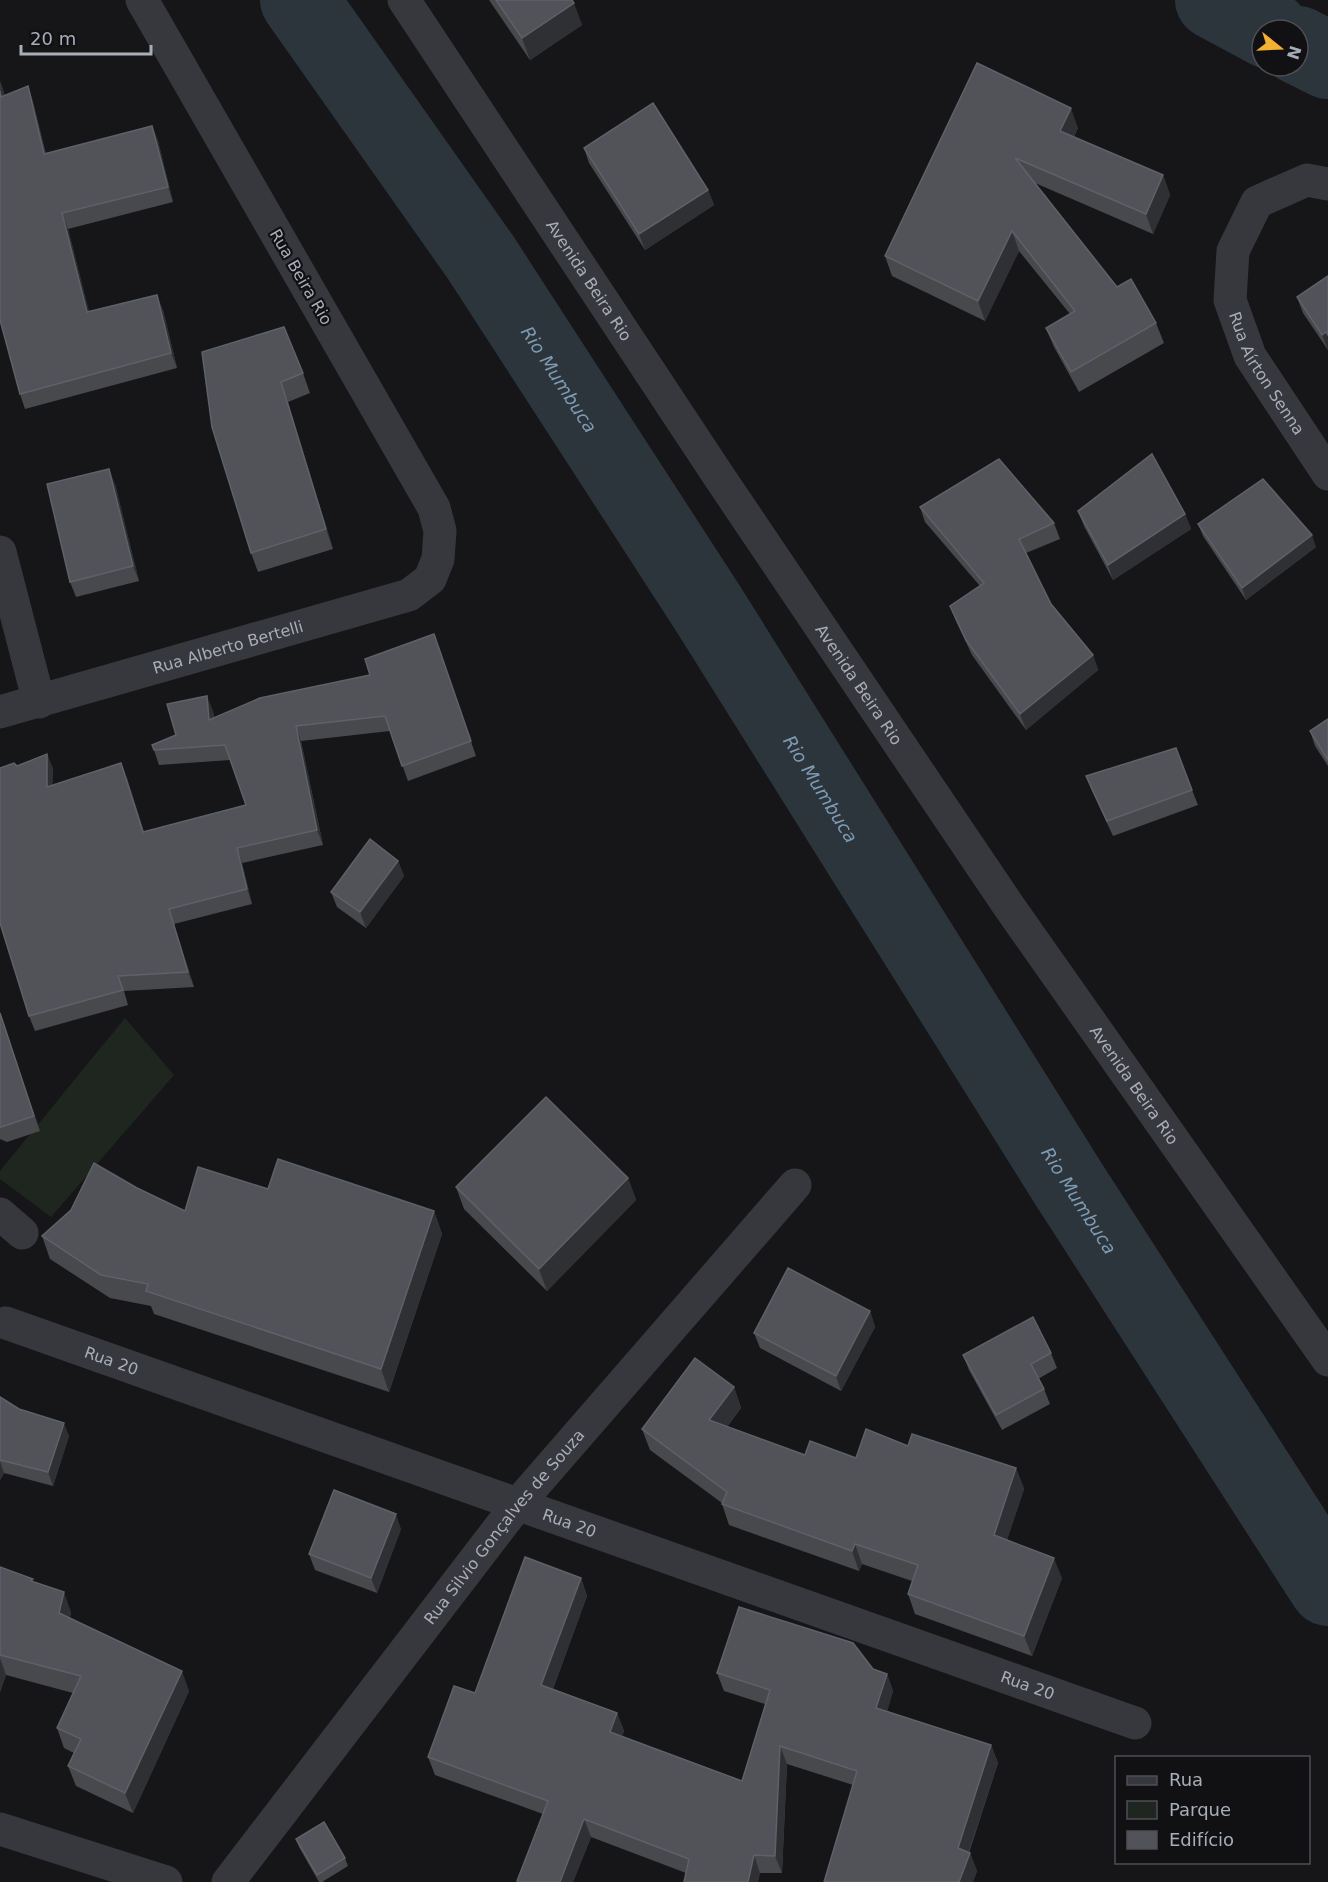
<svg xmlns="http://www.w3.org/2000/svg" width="1328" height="1882" viewBox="0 0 1328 1882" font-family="'DejaVu Sans',sans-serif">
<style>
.green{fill:#1e261f}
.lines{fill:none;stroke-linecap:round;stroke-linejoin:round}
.river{stroke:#2c353c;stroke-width:78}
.minor{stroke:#37383d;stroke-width:33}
.wall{fill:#47494d}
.shaded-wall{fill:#2f3033}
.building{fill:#525359;stroke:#5f6168;stroke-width:1.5}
.labels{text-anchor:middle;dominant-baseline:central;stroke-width:4.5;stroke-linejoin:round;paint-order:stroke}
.street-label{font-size:16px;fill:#a8adb8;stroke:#111113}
.water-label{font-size:18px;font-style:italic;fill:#7f9bb3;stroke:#111113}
</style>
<rect width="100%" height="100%" fill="#161618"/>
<polygon class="green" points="125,1018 174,1075 51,1217 0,1179 0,1171"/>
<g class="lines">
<g class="river">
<path id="s1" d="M299,0L481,258L709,610L1068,1183L1328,1587"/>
<polyline points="1214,0 1270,30"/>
<polyline points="1298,45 1328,60"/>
</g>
<g class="minor">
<path id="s2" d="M404,0L718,475L1008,905L1328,1360"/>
<path id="s3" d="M1328,184L1307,180L1257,202L1233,251L1230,300L1250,356L1328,474"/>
<polyline points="0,552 39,702"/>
<path id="s4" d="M0,712L409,595L430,579L438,559L440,531L434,508L142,0"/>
<polyline points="0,1214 22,1233"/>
<path id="s5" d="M6,1323L1135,1723"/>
<polyline points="0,1829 166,1882"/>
<path id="s6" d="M228,1882L517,1505L795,1185"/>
</g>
</g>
<g class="wall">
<polygon points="489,0 572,0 582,25 530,60"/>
<polygon points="977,63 1078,128 1074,137 1163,175 1170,195 1153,234 1035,183 1117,287 1156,323 1164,343 1079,392 1054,347 1046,328 1070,314 1019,251 985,321 892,276 885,256"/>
<polygon points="0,81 5,96 28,86 33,102 46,154 152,126 158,141 173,202 68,229 89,312 163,310 177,368 25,409 20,394 0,320"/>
<polygon points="584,148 708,190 714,205 645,250 589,163"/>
<polygon points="1328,276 1328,350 1303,313 1297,297"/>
<polygon points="202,352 303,373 310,393 288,402 333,549 258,572 251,553"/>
<polygon points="115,484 139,581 76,597 70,582"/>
<polygon points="920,507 1054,523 1060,539 1026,553 1051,604 1093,655 1098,670 1026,730 972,655 956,621 950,606 980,586 925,522"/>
<polygon points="1078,511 1185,514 1191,529 1113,580 1084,526"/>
<polygon points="1198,524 1316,547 1246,600 1203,536"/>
<polygon points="434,634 476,756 408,781 390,731 301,741 323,845 242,863 252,904 174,924 194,987 124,991 128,1005 35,1031 29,1016 17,766 47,754 53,769 52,785 127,778 144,832 246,805 230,760 159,765 154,750 213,711 214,718 370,675"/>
<polygon points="1328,719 1328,766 1315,746 1310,731"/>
<polygon points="1086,776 1192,790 1198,805 1113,836 1092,791"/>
<polygon points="398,861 404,876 366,928 337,907 331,892"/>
<polygon points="0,1012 40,1131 7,1142 0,1139"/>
<polygon points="628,1178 636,1200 547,1291 464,1209 456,1187"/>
<polygon points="137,1188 185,1211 268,1189 434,1211 442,1234 389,1392 154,1314 151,1306 110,1298 50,1259 42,1236"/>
<polygon points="870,1311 875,1327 841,1391 760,1348 754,1333"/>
<polygon points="1051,1353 1057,1368 1038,1379 1044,1389 1050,1404 1002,1430 969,1370 963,1355"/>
<polygon points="734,1387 741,1408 727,1427 805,1455 856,1458 908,1446 1016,1468 1024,1489 1007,1540 1062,1578 1032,1656 915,1614 908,1594 912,1581 862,1564 859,1571 729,1525 722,1504 722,1503 650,1450 642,1429"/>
<polygon points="0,1397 19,1409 69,1436 53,1486 4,1473 0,1480"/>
<polygon points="401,1529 377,1593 315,1570 309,1554"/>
<polygon points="0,1567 34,1582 71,1612 70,1618 189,1691 133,1813 76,1786 68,1766 74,1753 64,1748 57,1728 73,1693 6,1675 0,1692"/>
<polygon points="581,1578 587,1596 553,1689 617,1713 624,1731 622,1736 742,1781 765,1704 724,1691 717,1673 873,1669 887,1674 893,1691 887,1711 991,1745 998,1763 969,1853 970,1853 977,1871 973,1882 824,1882 853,1785 787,1764 782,1873 760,1873 758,1882 684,1882 686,1873 591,1837 573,1882 518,1882 517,1881 543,1814 435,1775 428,1757 475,1693"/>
<polygon points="296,1839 345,1858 348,1866 322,1882 319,1882 299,1847"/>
</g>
<g class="shaded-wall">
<polygon points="574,3 582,25 530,60 522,38"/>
<polygon points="0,81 4,93 6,112 1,97"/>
<polygon points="28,86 33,102 49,170 44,154"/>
<polygon points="1071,108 1078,128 1067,151 1060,131"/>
<polygon points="152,126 158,141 173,202 168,187"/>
<polygon points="1163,175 1170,195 1153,234 1146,214"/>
<polygon points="708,190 714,205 645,250 639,234"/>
<polygon points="62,213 68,229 93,327 87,312"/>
<polygon points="1012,231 1019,251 985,321 978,301"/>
<polygon points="157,295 163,310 177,368 171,353"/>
<polygon points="1326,332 1328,337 1328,350 1322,335"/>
<polygon points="281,382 288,402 333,549 326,529"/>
<polygon points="109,469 115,484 139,581 133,566"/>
<polygon points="1185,514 1191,529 1113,580 1108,565"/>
<polygon points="1312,535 1316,547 1246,600 1242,588"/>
<polygon points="1093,655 1098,670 1026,730 1020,714"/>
<polygon points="207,696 213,711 215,735 209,720"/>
<polygon points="296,726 301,741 323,845 317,830"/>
<polygon points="47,754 53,769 52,802 47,787"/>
<polygon points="121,763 127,778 148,847 143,832"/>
<polygon points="237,848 242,863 252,904 247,889"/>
<polygon points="398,861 404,876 366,928 360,912"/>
<polygon points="169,909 174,924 194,987 188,972"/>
<polygon points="628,1178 636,1200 547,1291 539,1269"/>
<polygon points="434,1211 442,1234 389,1392 381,1369"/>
<polygon points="870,1311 875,1327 841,1391 836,1376"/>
<polygon points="734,1387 741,1408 717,1441 709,1420"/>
<polygon points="64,1423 69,1436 53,1486 48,1472"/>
<polygon points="0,1461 4,1473 0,1480"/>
<polygon points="1016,1468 1024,1489 1002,1555 994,1535"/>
<polygon points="396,1514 401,1529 377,1593 371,1578"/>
<polygon points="855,1544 862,1564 859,1571 852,1551"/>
<polygon points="1054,1558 1062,1578 1032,1656 1024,1636"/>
<polygon points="581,1578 587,1596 548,1703 541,1685"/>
<polygon points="64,1592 71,1612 66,1633 59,1613"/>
<polygon points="0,1658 6,1675 0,1692"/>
<polygon points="182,1671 189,1691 133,1813 125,1793"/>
<polygon points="887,1674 893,1691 883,1726 876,1708"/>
<polygon points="617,1713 624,1731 617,1750 610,1732"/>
<polygon points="991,1745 998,1763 964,1866 958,1848"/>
<polygon points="780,1746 787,1764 782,1873 775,1856"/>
<polygon points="584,1819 591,1837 573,1882 560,1882"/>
<polygon points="970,1853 977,1871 973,1882 959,1882"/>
<polygon points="754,1855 760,1873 758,1882 748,1882"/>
</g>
<g class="building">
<polygon points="496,0 572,0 574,3 522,38"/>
<polygon points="977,63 1071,108 1060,131 1163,175 1146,214 1015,158 1117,287 1131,279 1156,323 1071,372 1046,328 1075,311 1012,231 978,301 885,256"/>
<polygon points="28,86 44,154 152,126 168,187 62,213 87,312 157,295 171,353 20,394 0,320 0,91 1,97"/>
<polygon points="653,103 708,190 639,234 584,148"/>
<polygon points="1328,276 1328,335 1326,332 1322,335 1297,297"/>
<polygon points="284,327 303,373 281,382 326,529 251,553 212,427 202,352"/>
<polygon points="1152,454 1185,514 1108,565 1078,511"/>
<polygon points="999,459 1054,523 1019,539 1051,604 1093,655 1020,714 966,640 950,606 984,583 920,507"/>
<polygon points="109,469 133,566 70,582 47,484"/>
<polygon points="1263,479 1312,535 1242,588 1198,524"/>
<polygon points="434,634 471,741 402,766 385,716 296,726 317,830 237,848 247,889 169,909 188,972 118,976 123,990 29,1016 0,923 0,768 14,763 17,766 47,754 47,787 121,763 143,832 246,805 225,745 154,750 152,745 176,735 167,704 207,696 209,720 260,698 370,675 365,659"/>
<polygon points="1328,719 1328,760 1310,731"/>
<polygon points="1176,748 1192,790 1107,821 1086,776"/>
<polygon points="370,839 398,861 360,912 331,892"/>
<polygon points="0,1013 34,1116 1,1127 0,1127"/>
<polygon points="546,1097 628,1178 539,1269 456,1187"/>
<polygon points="278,1159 434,1211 381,1369 146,1291 148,1284 101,1275 42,1236 71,1210 94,1163 137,1188 185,1211 198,1167 268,1189"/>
<polygon points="788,1268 870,1311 836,1376 754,1333"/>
<polygon points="1033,1317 1051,1353 1031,1364 1044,1389 996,1415 963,1355"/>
<polygon points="695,1358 734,1387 709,1420 805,1455 810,1441 856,1458 866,1429 908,1446 912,1434 1016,1468 994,1535 1054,1558 1024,1636 908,1594 918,1565 855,1544 852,1551 722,1504 727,1492 642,1429"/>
<polygon points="0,1397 19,1409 64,1423 48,1472 0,1460"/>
<polygon points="334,1490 396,1514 371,1578 309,1554"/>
<polygon points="525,1557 581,1578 541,1685 617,1713 610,1732 742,1781 770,1690 717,1673 739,1607 853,1643 873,1669 887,1674 876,1708 991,1745 958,1848 970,1853 959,1882 824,1882 857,1771 780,1746 775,1856 754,1855 748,1882 684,1882 689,1859 584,1819 560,1882 520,1882 517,1881 548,1801 428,1757 454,1686 475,1693"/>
<polygon points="0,1567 33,1579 31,1581 64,1592 59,1613 182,1671 125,1793 68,1766 81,1739 57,1728 81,1676 0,1655"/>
<polygon points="324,1822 345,1858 317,1875 296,1839"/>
</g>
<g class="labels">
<g class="street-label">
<text transform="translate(301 277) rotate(60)">Rua Beira Rio</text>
<text stroke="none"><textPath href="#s2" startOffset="336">Avenida Beira Rio</textPath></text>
<text stroke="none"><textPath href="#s3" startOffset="262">Rua Aírton Senna</textPath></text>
<text stroke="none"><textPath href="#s4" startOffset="237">Rua Alberto Bertelli</textPath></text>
<text stroke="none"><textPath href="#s2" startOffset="822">Avenida Beira Rio</textPath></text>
<text stroke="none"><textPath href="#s2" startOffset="1308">Avenida Beira Rio</textPath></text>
<text stroke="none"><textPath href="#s5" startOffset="112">Rua 20</textPath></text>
<text stroke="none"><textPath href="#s5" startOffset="598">Rua 20</textPath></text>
<text stroke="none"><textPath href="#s6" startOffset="450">Rua Silvio Gonçalves de Souza</textPath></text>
<text stroke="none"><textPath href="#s5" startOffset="1084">Rua 20</textPath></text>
</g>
<g class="water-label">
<text stroke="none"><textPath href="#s1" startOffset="460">Rio Mumbuca</textPath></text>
<text stroke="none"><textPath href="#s1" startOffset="946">Rio Mumbuca</textPath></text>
<text stroke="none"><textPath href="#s1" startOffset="1432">Rio Mumbuca</textPath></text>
</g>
</g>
<rect x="1115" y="1756" width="195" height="108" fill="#111113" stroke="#4d4f55" stroke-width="1.5"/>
<rect x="1127" y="1776" width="30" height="9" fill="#37383d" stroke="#4d4f55" stroke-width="1.5"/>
<text x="1169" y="1786" font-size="18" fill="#a8adb8">Rua</text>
<rect x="1127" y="1801" width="30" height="18" fill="#1e261f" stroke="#4d4f55" stroke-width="1.5"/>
<text x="1169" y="1816" font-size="18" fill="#a8adb8">Parque</text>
<rect x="1127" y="1831" width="30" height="18" fill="#525359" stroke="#4d4f55" stroke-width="1.5"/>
<text x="1169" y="1846" font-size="18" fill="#a8adb8">Edifício</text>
<g transform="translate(1280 48) rotate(108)"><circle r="28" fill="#111113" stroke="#4d4f55" stroke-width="1.5"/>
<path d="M0-4.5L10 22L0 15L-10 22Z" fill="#f2b134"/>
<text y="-9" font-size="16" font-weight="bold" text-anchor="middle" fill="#a8adb8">N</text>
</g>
<path d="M21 45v9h130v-9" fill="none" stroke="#a8adb8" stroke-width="3"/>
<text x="30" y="45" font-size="18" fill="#a8adb8" stroke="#111113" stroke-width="4.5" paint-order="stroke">20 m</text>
</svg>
